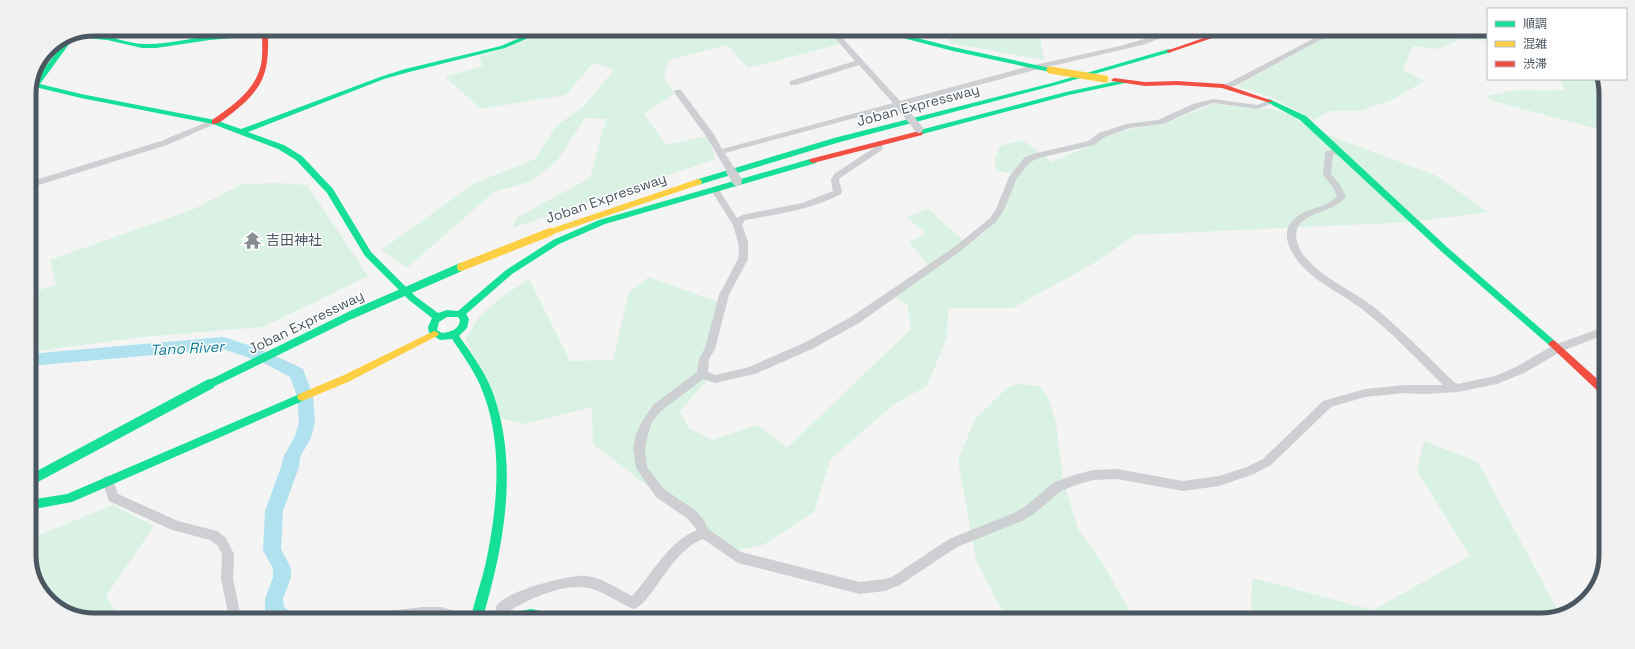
<svg xmlns="http://www.w3.org/2000/svg" width="1635" height="649" viewBox="0 0 1635 649" font-family="'Space Grotesk','Noto Sans JP',sans-serif">
<style>
.green{fill:#d9f2e3}
.lines{fill:none;stroke-linecap:round;stroke-linejoin:round}
.river{fill:#afe1ef;fill-rule:evenodd}
.street{fill:#cdcfd2;fill-rule:evenodd}
.fast{fill:#16e098;fill-rule:evenodd}
.slow{fill:#ffcf43;fill-rule:evenodd}
.jam{fill:#f24e42;fill-rule:evenodd}
.street-bridge-far1{stroke:#cdcfd2;stroke-width:8}
.street-bridge{stroke:#cdcfd2;stroke-width:10}
.fast-bridge-far1{stroke:#16e098;stroke-width:8}
.fast-bridge{stroke:#16e098;stroke-width:10}
.slow-bridge-far1{stroke:#ffcf43;stroke-width:7}
.slow-bridge{stroke:#ffcf43;stroke-width:8}
.labels{text-anchor:middle;dominant-baseline:central;stroke-width:3;stroke-linejoin:round;paint-order:stroke}
.street-label{font-size:14px;fill:#4a5660;stroke:#fff}
.poi-label{font-size:14px;fill:#4a5660;stroke:#fff;text-anchor:start}
.water-label{font-size:15px;font-style:italic;fill:#0e7b98;stroke:#fff}
.rim{fill:none;stroke:#4a5660;stroke-width:5}
</style>
<rect width="100%" height="100%" fill="#f4f4f4"/>
<g class="green">
<polygon points="550,30 831,31 840,44 748,68 727,45 669,60 664,76 674,94 644,114 666,145 707,136 716,159 513,228 516,218 590,178 606,119 585,118 557,161 532,181 494,192 407,268 381,250 475,183 535,159 556,126 583,107 614,70 593,63 566,95 481,109 445,77 483,66 479,57 506,48"/>
<polygon points="948,31 1039,31 1044,60 949,43"/>
<polygon points="1322,32 1488,32 1488,41 1461,39 1438,49 1413,46 1403,70 1424,81 1394,99 1360,111 1331,111 1314,120 1273,98 1237,86 1329,35"/>
<polygon points="1559,79 1602,79 1606,89 1606,128 1594,128 1489,100 1488,96 1509,91 1566,90"/>
<polygon points="1214,104 1261,109 1268,108 1289,114 1312,129 1435,175 1488,212 1412,222 1135,235 1094,263 1013,308 948,308 947,337 927,386 894,404 830,460 814,512 763,545 732,551 593,444 592,407 525,424 501,418 466,339 479,317 503,296 529,279 570,361 613,360 629,292 649,277 718,302 708,348 707,380 680,411 689,428 712,440 758,425 787,448 911,329 907,304 893,297 924,276 927,263 909,242 926,233 906,217 928,209 967,244 984,233 996,221 1017,175 996,170 995,159 1000,146 1023,140 1052,162 1091,145 1105,137 1135,128 1163,124"/>
<polygon points="276,183 307,185 368,276 263,327 143,337 29,352 29,293 56,285 50,260 194,209 242,184"/>
<polygon points="1018,384 1039,386 1048,397 1056,423 1063,480 1078,529 1102,562 1130,612 1152,619 1013,619 1000,607 976,560 958,460 975,419 1008,387"/>
<polygon points="1424,441 1478,462 1557,609 1564,613 1542,620 1251,619 1252,578 1373,610 1470,556 1417,471"/>
<polygon points="113,505 154,526 106,596 120,617 73,616 42,595 29,560 29,539"/>
</g>
<g class="lines">
<path class="river" d="M223,337C251,345 277,356 303,369L313,396L315,422L311,438L300,457L299,467L283,511L281,549L291,568V577L283,599L284,607L288,610L291,617H268L265,612V599L273,577V569L263,550L265,511L281,467L284,456L295,436L299,422L297,396L290,377L264,363L223,349L29,366V354Z"/>
<g class="street">
<polygon points="829,31 836,31 900,101 1030,66 1120,46 1168,32 1178,32 1142,45 1035,70 903,105 903,108 896,107 725,153 724,156 718,156 706,136 674,92 675,90 681,90 713,133 722,149 893,103 859,65 796,85 790,85 790,81 855,61"/>
<polygon points="1326,32 1335,32 1235,86 1223,88 1219,86 1230,82"/>
<polygon points="33,83 36,83 40,85 32,95 29,95 29,90"/>
<path d="M1213,99L1257,105L1271,100L1275,102L1258,109L1213,103L1199,108L1163,124L1130,128L1105,137L1094,145L1039,158L1030,162L1017,178L1004,210L996,222L959,252L859,323L814,348L755,374L715,383L703,379L661,411L652,422L648,434L645,449L647,467L664,489L696,511L704,520L708,529L741,552L860,582L885,579L892,577L949,539L1014,513L1027,505L1053,483L1074,475L1093,470L1117,469L1183,481L1219,476L1247,467L1263,459L1323,401L1365,389L1405,385H1443C1418,360 1394,335 1367,313C1348,297 1323,287 1305,269C1296,260 1283,243 1288,228C1297,206 1324,212 1337,196L1332,186L1323,175L1325,153L1326,151L1339,148L1343,151L1342,153L1333,155L1331,174L1339,183L1346,196C1335,213 1304,211 1297,229C1294,238 1299,250 1305,257C1324,279 1351,290 1374,307C1402,330 1428,357 1454,382L1458,384L1495,376L1516,367L1554,345L1604,327V335L1562,351L1524,373L1497,384L1458,392L1424,394L1405,393L1365,397L1331,407L1271,465L1254,474L1219,486L1183,491L1117,479L1093,480L1076,485L1061,491L1035,513L1022,521L957,547L900,585L885,591L860,594L738,563L703,539C680,548 666,573 652,592C647,598 642,606 634,609C621,604 609,595 595,590C570,580 530,598 508,612V618L496,617C496,614 495,609 497,605C508,591 569,574 587,576C603,578 618,589 632,596C653,574 667,542 697,530L688,519L656,497L636,468L633,449L636,434L643,420L653,405L697,372L699,359L705,348L719,295L738,259L739,251L738,242L733,225L711,190L712,188H718L737,218L742,215L802,203L833,191L831,180L834,174L875,147L876,142H882L883,144L882,150L840,178L839,180L842,192L841,194C811,210 778,214 745,220L742,225L748,242V259L729,295L715,349L709,359L708,372L715,375L749,367L806,342L851,317L953,248L990,218L996,209L1009,177L1024,158L1033,154L1088,141L1099,133L1126,124L1158,120L1193,104Z"/>
<polygon points="212,120 215,120 219,122 167,145 29,188 29,182 161,141"/>
<polygon points="108,476 112,477 118,494 178,521 217,531 226,538 234,554 233,579 241,617 229,617 221,579 222,554 218,546 210,540 172,530 109,501 102,481 104,477"/>
<polygon points="423,607 441,607 463,613 464,617 382,617 383,613 388,611"/>
</g>
<g class="fast">
<path d="M263,29H273L256,36L210,40L156,48H142L107,40L74,37C97,28 121,43 144,44C166,45 189,38 211,36C228,34 247,35 263,29Z"/>
<path d="M538,30H547L505,48L409,72L384,79L248,132L284,145L302,156L333,189L371,252L415,296L438,313L447,310L458,311L506,270L553,240L599,220L810,159H816L817,161L816,163L605,224L559,244L512,274L466,314L469,319L467,328L459,336C472,354 485,372 493,393C519,466 504,545 483,617H471C475,599 482,580 486,562C498,505 504,440 480,385C473,369 462,354 452,339L440,340L429,333L428,327L432,318L409,300L365,256L327,193L296,160L278,149L213,124L81,98L31,86L65,41L72,38V40L40,84L81,94L215,120L241,129L380,77L405,69L501,46ZM447,317H458L460,320C459,330 450,332 442,333L437,330L439,322Z"/>
<polygon points="879,31 889,31 953,47 1050,68 1053,70 1050,72 953,51 880,32"/>
<polygon points="1169,49 1172,51 1171,52 1056,85 840,142 698,185 694,182 695,180 834,138 1052,83"/>
<polygon points="1123,80 1126,82 1125,83 1069,95 919,135 915,133 916,131 1066,92"/>
<polygon points="1269,99 1306,116 1448,248 1556,342 1558,344 1556,346 1550,346 1442,252 1300,120 1267,102 1267,100"/>
<polygon points="302,393 305,394 307,397 305,400 72,502 29,510 29,500 67,494"/>
<polygon points="531,609 556,614 558,618 504,618 506,614"/>
</g>
<g class="slow">
<polygon points="698,179 701,180 702,182 701,184 553,234 547,234 546,232 547,230"/>
<polygon points="434,331 437,332 439,334 437,336 348,382 302,401 299,400 297,397 299,394 342,376"/>
</g>
<g class="jam">
<path d="M264,29L268,31C269,73 265,87 231,114C225,118 219,125 212,124V120C232,106 255,91 261,65C263,54 262,42 262,31Z"/>
<polygon points="1221,32 1230,32 1171,52 1169,53 1166,51"/>
<polygon points="1114,78 1145,82 1177,81 1223,84 1273,101 1271,102 1267,102 1222,88 1177,85 1145,86 1112,81 1111,80"/>
<polygon points="919,131 923,133 922,135 813,163 809,161 810,159"/>
<polygon points="1553,340 1556,342 1604,385 1604,395 1601,394 1550,346 1548,344 1550,342"/>
</g>
<g class="street-bridge-far1">
<polyline points="900,106 919,129"/>
<polyline points="721,154 732,172"/>
</g>
<polyline class="street-bridge" points="731,171 737,181"/>
<polyline class="fast-bridge-far1" points="208,385 351,315 461,267"/>
<polyline class="fast-bridge" points="29,481 210,384"/>
<polyline class="slow-bridge-far1" points="1050,70 1105,79"/>
<polyline class="slow-bridge" points="461,267 550,232"/>
</g>
<defs>
<symbol id="temple-bare" viewBox="-9 -9 18 18"><path d="M0-6L5-2H3V0L6.5 2.5H4V6H1.5V3h-3V6H-4V2.5H-6.5L-3 0V-2H-5Z" fill="#868d94" stroke="#fff" stroke-width="2.5" paint-order="stroke"/></symbol>
</defs>
<g fill-rule="evenodd">
<use href="#temple-bare" x="240" y="228" width="25" height="25"/>
</g>
<g class="labels">
<g class="street-label">
<text transform="translate(918 105) rotate(-15)">Joban Expressway</text>
<text transform="translate(606 198) rotate(-19)">Joban Expressway</text>
<text transform="translate(306 322) rotate(-26)">Joban Expressway</text>
</g>
<g class="poi-label">
<text x="266" y="240">吉田神社</text>
</g>
<g class="water-label">
<text transform="translate(187 348) rotate(-3)">Tano River</text>
</g>
</g>
<path d="M0 0H1635V649H0ZM94 36H1541A58 58 0 0 1 1599 94V555A58 58 0 0 1 1541 613H94A58 58 0 0 1 36 555V94A58 58 0 0 1 94 36Z" fill="#f1f1f2" fill-rule="evenodd"/>
<path class="rim" d="M94 36H1541A58 58 0 0 1 1599 94V555A58 58 0 0 1 1541 613H94A58 58 0 0 1 36 555V94A58 58 0 0 1 94 36Z"/>
<rect x="1487" y="8" width="140" height="72" fill="#ffffff" stroke="#b7bbbf"/>
<rect x="1495" y="21" width="20" height="6" fill="#16e098" stroke="#b7bbbf"/>
<text x="1523" y="28" font-size="12" fill="#4a5660">順調</text>
<rect x="1495" y="41" width="20" height="6" fill="#ffcf43" stroke="#b7bbbf"/>
<text x="1523" y="48" font-size="12" fill="#4a5660">混雑</text>
<rect x="1495" y="61" width="20" height="6" fill="#f24e42" stroke="#b7bbbf"/>
<text x="1523" y="68" font-size="12" fill="#4a5660">渋滞</text>
</svg>
